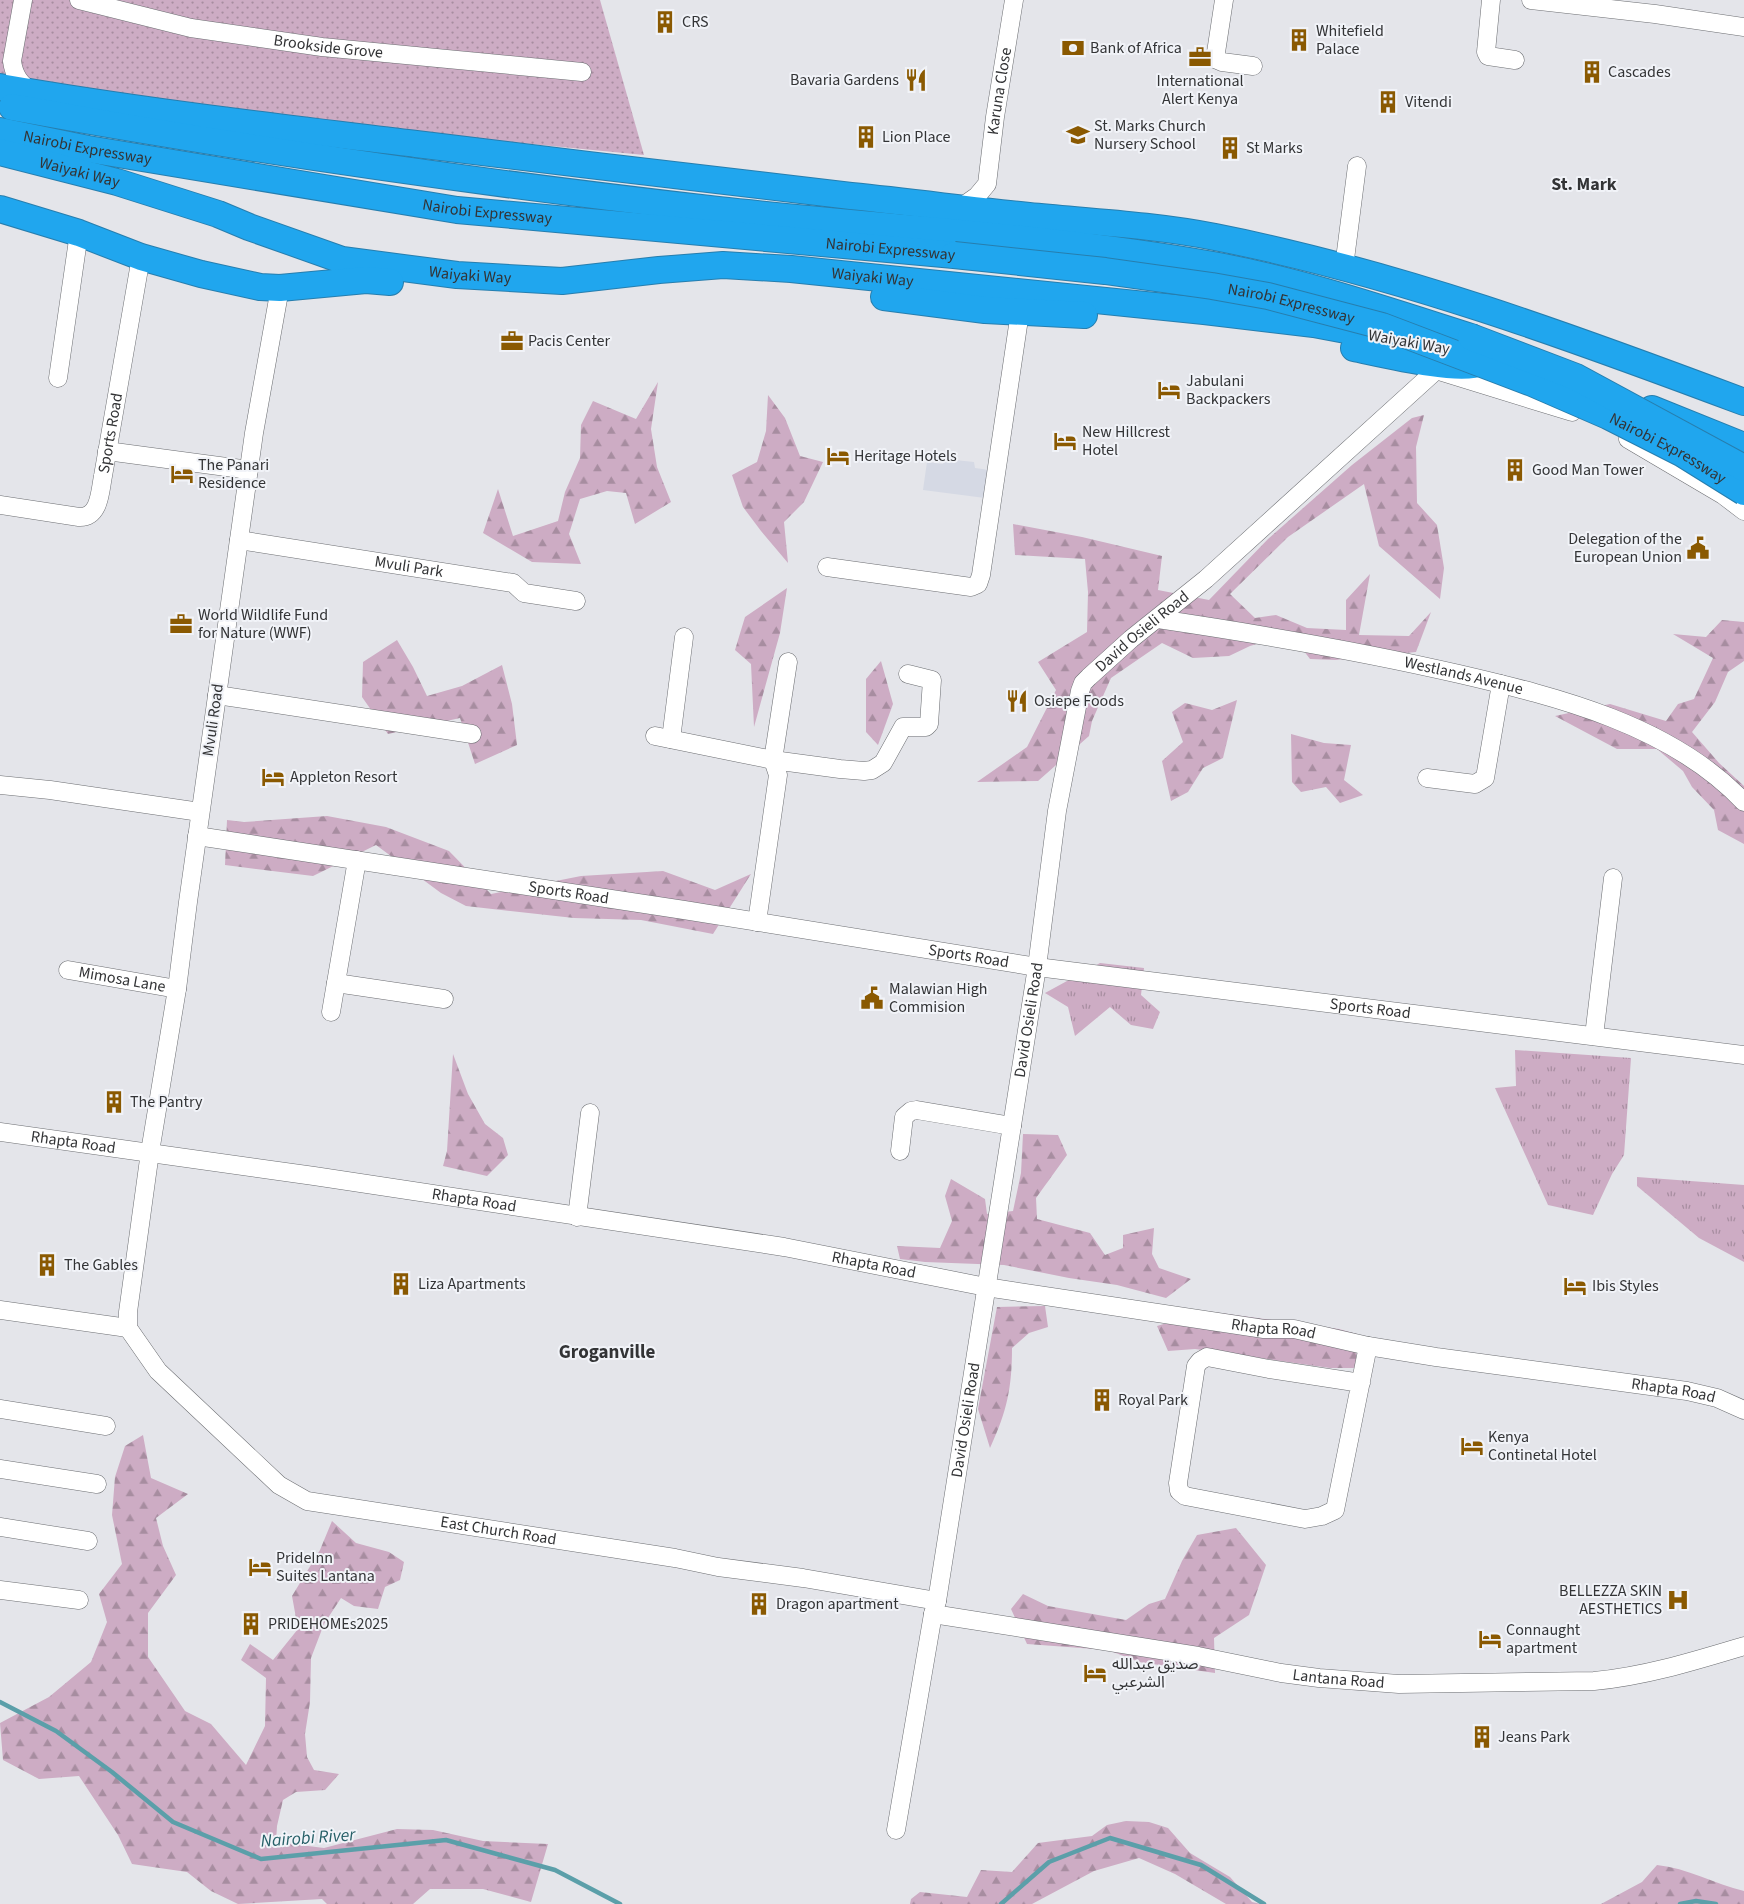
<svg xmlns="http://www.w3.org/2000/svg" width="1744" height="1904" viewBox="0 0 1744 1904" font-family="'Source Sans 3','Noto Sans Arabic',sans-serif">
<style>
.built{fill:#d5d9e4}
.grass{fill:url(#grass-tufts)}
.forest{fill:url(#forest-firs)}
.park{fill:url(#park-dots)}
.lines{fill:none;stroke-linecap:round;stroke-linejoin:round}
.stream{stroke:#5b9fa9;stroke-width:4.5}
.minor-casing{stroke:#6c6e72;stroke-width:19}
.highway-casing{stroke:#277eae;stroke-width:28}
.minor{stroke:#fff;stroke-width:18}
.highway{stroke:#20a6ee;stroke-width:26}
.highway-bridge-casing{stroke:#277eae;stroke-width:28;stroke-linecap:butt}
.highway-bridge{stroke:#20a6ee;stroke-width:26}
.labels{text-anchor:middle;dominant-baseline:central;stroke-width:4;stroke-linejoin:round;paint-order:stroke}
.poi-label{font-size:16px;fill:#333436;stroke:#f1f3f8;text-anchor:start}
.street-label{font-size:16px;fill:#333436;stroke:#f1f3f8}
.neighbourhood-label{font-size:18px;font-weight:bold;fill:#333436;stroke:#f1f3f8}
.water-label{font-size:18px;font-style:italic;fill:#276068;stroke:#f1f3f8}
.quarter-label{font-size:19px;font-weight:bold;fill:#333436;stroke:#f1f3f8}
</style>
<defs>
<pattern id="grass-tufts" width="24" height="20" patternUnits="userSpaceOnUse" patternTransform="scale(1.25)"><rect width="24" height="20" fill="#cdacc4"/><path d="M3 7l-1-3M5 7V3M7 7l1-3M15 17l-1-3M17 17v-4M19 17l1-3" fill="none" stroke="#a78da0"/></pattern>
<pattern id="forest-firs" width="22" height="20" patternUnits="userSpaceOnUse" patternTransform="scale(1.25)"><rect width="22" height="20" fill="#cdacc4"/><path d="M5 1l3.5 6h-7zM16 11l3.5 6h-7z" fill="#a78da0"/></pattern>
<pattern id="park-dots" width="8" height="8" patternUnits="userSpaceOnUse" patternTransform="scale(1.25)"><rect width="8" height="8" fill="#cdacc4"/><path d="M2 2h.1M6 6h.1" fill="none" stroke="#a78da0" stroke-width="1.8" stroke-linecap="round"/></pattern>
</defs>
<rect width="100%" height="100%" fill="#e4e5ea"/>
<polygon class="built" points="945,459 974,462 975,468 989,470 985,498 923,490 927,462 943,464"/>
<g class="grass">
<polygon points="1100,963 1144,968 1141,995 1160,1012 1153,1029 1131,1025 1110,1007 1075,1036 1068,1007 1045,993"/>
<polygon points="1515,1050 1631,1058 1624,1155 1612,1174 1593,1215 1548,1205 1495,1088 1516,1086"/>
<polygon points="1637,1177 1744,1185 1744,1262 1699,1238 1637,1186"/>
</g>
<g class="forest">
<polygon points="658,382 651,429 657,467 671,502 635,524 626,493 607,491 580,499 569,534 581,564 532,562 483,533 498,489 513,536 558,521 565,492 580,458 581,425 593,401 636,419"/>
<polygon points="768,395 785,418 800,456 823,462 804,502 784,522 788,563 761,531 743,507 732,475 757,462 766,431"/>
<polygon points="1424,415 1416,447 1417,503 1437,525 1444,568 1440,599 1379,546 1364,484 1288,537 1230,594 1255,618 1276,615 1307,628 1346,630 1346,600 1370,574 1359,635 1409,636 1431,612 1416,652 1335,660 1310,659 1291,634 1250,646 1229,656 1193,658 1162,643 1111,678 1092,721 1089,736 1038,781 977,782 1027,747 1056,690 1038,662 1087,632 1088,592 1085,559 1015,555 1013,524 1082,537 1162,556 1158,590 1209,600 1268,539 1352,465 1412,418"/>
<polygon points="787,588 780,633 754,727 751,664 735,650 745,617"/>
<polygon points="1722,620 1744,622 1744,661 1728,672 1715,702 1692,732 1719,763 1744,786 1744,844 1718,830 1714,810 1692,787 1683,771 1657,749 1617,749 1555,716 1610,704 1666,721 1678,704 1694,699 1713,658 1673,634 1706,637"/>
<polygon points="397,640 413,667 427,696 462,686 502,665 512,704 517,745 475,764 460,718 388,734 362,697 363,662"/>
<polygon points="881,661 893,704 878,745 866,732 866,679"/>
<polygon points="1237,700 1223,758 1203,768 1188,792 1171,801 1162,761 1183,742 1172,712 1185,703 1212,710"/>
<polygon points="1291,734 1324,743 1351,745 1344,780 1363,795 1340,803 1326,787 1301,792 1292,782"/>
<polygon points="327,816 386,827 449,851 491,894 581,876 663,871 715,890 751,874 713,934 641,920 574,918 466,906 441,893 376,845 313,876 225,865 227,820 244,822"/>
<polygon points="453,1054 468,1094 485,1124 503,1138 508,1155 487,1176 443,1166 447,1151"/>
<polygon points="1023,1134 1058,1135 1067,1155 1036,1198 1037,1219 1090,1233 1105,1255 1123,1248 1123,1235 1154,1228 1152,1254 1159,1268 1191,1279 1166,1298 1117,1285 1069,1278 1004,1265 925,1262 900,1259 897,1246 940,1248 952,1221 945,1196 951,1179 985,1199 987,1214 1013,1211 1021,1173"/>
<path d="M1045,1306L1048,1327L1029,1333L1012,1348C1012,1388 1007,1411 990,1448L978,1409L997,1307Z"/>
<polygon points="1206,1311 1339,1329 1357,1334 1356,1368 1330,1368 1195,1349 1168,1351 1157,1326"/>
<polygon points="143,1435 151,1478 188,1494 156,1518 163,1546 176,1575 148,1613 148,1657 185,1711 211,1724 246,1765 265,1726 266,1678 241,1660 250,1644 273,1660 298,1629 292,1596 320,1550 332,1521 356,1543 389,1552 404,1562 400,1580 385,1587 378,1609 354,1606 341,1598 324,1624 311,1658 310,1702 305,1734 307,1757 314,1770 339,1774 325,1790 296,1792 283,1800 277,1826 276,1842 324,1848 397,1829 433,1830 483,1841 548,1844 531,1902 483,1889 430,1889 413,1904 327,1904 322,1899 238,1904 211,1891 187,1872 132,1864 118,1835 79,1776 39,1779 3,1760 0,1723 49,1697 91,1662 107,1622 99,1594 122,1564 112,1515 115,1477 125,1446"/>
<polygon points="1236,1528 1266,1565 1249,1615 1214,1638 1215,1673 1139,1662 1108,1650 1027,1644 1011,1609 1023,1594 1048,1606 1126,1620 1149,1604 1165,1599 1182,1561 1197,1535"/>
<polygon points="1126,1821 1149,1822 1168,1828 1190,1853 1230,1877 1252,1902 1261,1904 1226,1904 1175,1874 1139,1858 1094,1871 1032,1904 910,1904 911,1899 920,1892 967,1897 981,1870 1012,1872 1038,1843 1092,1836 1107,1825"/>
<path d="M1657,1865C1687,1868 1715,1884 1744,1891V1904H1601L1642,1882Z"/>
</g>
<polygon class="park" points="0,0 600,0 644,155 448,136 235,111 0,75"/>
<g class="lines">
<g class="stream">
<polyline points="0,1702 56,1731 112,1772 173,1822 261,1859 446,1840 555,1870 620,1904"/>
<polyline points="1001,1904 1049,1862 1110,1838 1201,1865 1264,1904"/>
<polyline points="1680,1904 1696,1901 1716,1904"/>
</g>
<defs>
<g id="minor">
<path d="M23,0L12,61C14,76 20,83 31,92"/>
<path id="s1" d="M79,0L191,28L322,47L582,72"/>
<polyline points="1224,0 1215,59 1222,62 1253,66"/>
<polyline points="1491,0 1486,52 1488,56 1515,60"/>
<polyline points="1531,0 1655,14 1744,27"/>
<path id="s2" d="M960,208L977,196L987,184L995,117L1014,0"/>
<polyline points="1344,267 1357,166"/>
<path id="s3" d="M280,288L254,433L188,902L177,989L150,1152L128,1312V1328L158,1371L279,1485L307,1501L675,1558L718,1567L803,1578L937,1601"/>
<polyline points="1442,372 1572,412"/>
<polyline points="58,378 79,233"/>
<polyline points="1628,439 1723,495 1744,511"/>
<polyline points="107,451 249,470"/>
<path id="s4" d="M0,505L79,517C100,518 100,491 103,476L141,257"/>
<path id="s5" d="M239,540L513,583L524,593L576,601"/>
<polyline points="827,567 971,587 978,584 981,575 1020,312"/>
<path id="s6" d="M1158,619C1259,634 1360,651 1459,674C1558,697 1671,725 1744,802"/>
<polyline points="217,695 472,734"/>
<polyline points="655,736 773,760 840,769 864,771 872,770 883,763 903,727 926,727 929,724 932,680 908,674"/>
<polyline points="671,739 684,637"/>
<polyline points="1427,778 1475,784 1485,778 1501,684"/>
<polyline points="0,785 50,790 200,812"/>
<path id="s7" d="M197,836L684,910L1037,967L1744,1055"/>
<polyline points="757,922 778,775 773,760 788,662"/>
<path id="s8" d="M68,970L177,989"/>
<polyline points="336,983 444,999"/>
<polyline points="331,1012 357,860"/>
<polyline points="1594,1036 1613,878"/>
<path id="s9" d="M0,1132L314,1176L784,1247L986,1287L1264,1329H1294L1368,1346L1436,1357L1687,1391L1717,1398L1744,1410"/>
<polyline points="900,1151 904,1117 911,1111 917,1110 1012,1126"/>
<polyline points="577,1217 590,1113"/>
<polyline points="0,1310 128,1328"/>
<polyline points="1361,1383 1269,1369 1207,1357 1200,1361 1196,1366 1178,1483 1179,1491 1185,1496 1305,1519 1322,1516 1335,1510 1368,1346"/>
<polyline points="0,1409 106,1426"/>
<polyline points="0,1469 97,1484"/>
<polyline points="0,1527 88,1541"/>
<polyline points="0,1590 79,1600"/>
<path id="s10" d="M933,1614L1198,1656L1281,1673L1319,1678L1399,1684L1594,1681C1646,1676 1694,1661 1744,1646"/>
<path id="s11" d="M896,1830L933,1614L937,1601L1037,967L1057,811L1080,691L1083,683L1089,677L1131,639L1206,579L1443,364"/>
</g>
<g id="highway">
<path d="M0,87C138,111 277,127 416,144C561,161 706,180 851,196C911,202 970,210 1029,216C1091,222 1154,225 1215,237C1397,273 1571,337 1744,402"/>
<path d="M12,107C246,150 482,183 718,210C883,228 1050,236 1213,265C1301,281 1386,310 1471,337"/>
<path id="s12" d="M0,131L88,149L457,210L954,255"/>
<path id="s13" d="M0,152L117,182L218,214L249,227L342,260L457,275L562,281L659,270L723,265L791,269L1204,311L1314,324L1383,337"/>
<polyline points="0,209 79,233 141,257 201,274 260,287 280,288 366,280 390,282"/>
<polyline points="884,297 985,310 1084,315"/>
<path d="M1354,348C1379,353 1460,373 1480,363"/>
<polyline points="1652,409 1744,446"/>
</g>
</defs>
<use href="#minor" class="minor-casing"/>
<use href="#highway" class="highway-casing"/>
<use href="#minor" class="minor"/>
<use href="#highway" class="highway"/>
<defs>
<g id="highway-bridge">
<path id="s14" d="M954,255L1105,271L1212,286L1268,296L1382,326L1532,383L1608,416L1683,454L1744,492"/>
<polyline points="1471,337 1576,377 1744,468"/>
</g>
</defs>
<use href="#highway-bridge" class="highway-bridge-casing"/>
<use href="#highway-bridge" class="highway-bridge"/>
</g>
<defs>
<symbol id="building-bare" viewBox="-9 -9 18 18"><path d="M-4-6H4V6H1V3H-1V6H-4ZM-2.5-4.3h1.7v1.8h-1.7ZM.8-4.3h1.7v1.8H.8ZM-2.5-1h1.7V.8h-1.7ZM.8-1h1.7V.8H.8Z" fill="#8a5901" stroke="#f1f3f8" stroke-width="2.5" paint-order="stroke"/></symbol>
<symbol id="bank-bare" viewBox="-9 -9 18 18"><path d="M-6-4H6V4H-6ZM0-2.3a2.3 2.3 0 1 0 0 4.6a2.3 2.3 0 1 0 0-4.6Z" fill="#8a5901" stroke="#f1f3f8" stroke-width="2.5" paint-order="stroke"/></symbol>
<symbol id="office-bare" viewBox="-9 -9 18 18"><path d="M-6-3h4V-5.5h4V-3h4V5H-6ZM-1-4.5V-3h2v-1.5ZM-6 0V1H6V0Z" fill="#8a5901" stroke="#f1f3f8" stroke-width="2.5" paint-order="stroke"/></symbol>
<symbol id="restaurant-bare" viewBox="-9 -9 18 18"><path d="M-5-6h1v4h1v-4h1v4h1v-4h1v5L-1.5 .5V6h-2V.5L-5-1ZM5-6V6H3V1.5H1.5Q1.5-4 5-6Z" fill="#8a5901" stroke="#f1f3f8" stroke-width="2.5" paint-order="stroke"/></symbol>
<symbol id="school-bare" viewBox="-9 -9 18 18"><path d="M0-5L7-2L0 1L-7-2ZM-4 1L0 2.5L4 1V4Q0 6-4 4Z" fill="#8a5901" stroke="#f1f3f8" stroke-width="2.5" paint-order="stroke"/></symbol>
<symbol id="hotel-bare" viewBox="-9 -9 18 18"><path d="M-6-4.5h1.5V1H6V5H4.5V3h-9V5H-6ZM-4 0a1.8 1.8 0 1 1 3.6 0ZM.5 0V-2.5h3Q6-2.5 6 0Z" fill="#8a5901" stroke="#f1f3f8" stroke-width="2.5" paint-order="stroke"/></symbol>
<symbol id="civic-bare" viewBox="-9 -9 18 18"><path d="M-.6-6.5H3V-4.5H.6V-3L4-1V1h2V6H-6V1h2V-1L-.6-3ZM-1.2 2.5V6h2.4V2.5Z" fill="#8a5901" stroke="#f1f3f8" stroke-width="2.5" paint-order="stroke"/></symbol>
<symbol id="hospital-bare" viewBox="-9 -9 18 18"><path d="M-5-5h3v3.5h4V-5h3V5h-3V1.5h-4V5h-3Z" fill="#8a5901" stroke="#f1f3f8" stroke-width="2.5" paint-order="stroke"/></symbol>
</defs>
<g fill-rule="evenodd">
<use href="#building-bare" x="649" y="6" width="32" height="32"/>
<use href="#building-bare" x="1283" y="24" width="32" height="32"/>
<use href="#bank-bare" x="1057" y="32" width="32" height="32"/>
<use href="#office-bare" x="1184" y="41" width="32" height="32"/>
<use href="#building-bare" x="1576" y="56" width="32" height="32"/>
<use href="#restaurant-bare" x="900" y="64" width="32" height="32"/>
<use href="#building-bare" x="1372" y="86" width="32" height="32"/>
<use href="#school-bare" x="1062" y="119" width="32" height="32"/>
<use href="#building-bare" x="850" y="121" width="32" height="32"/>
<use href="#building-bare" x="1214" y="132" width="32" height="32"/>
<use href="#office-bare" x="496" y="325" width="32" height="32"/>
<use href="#hotel-bare" x="1153" y="374" width="32" height="32"/>
<use href="#hotel-bare" x="1049" y="425" width="32" height="32"/>
<use href="#hotel-bare" x="822" y="440" width="32" height="32"/>
<use href="#building-bare" x="1499" y="454" width="32" height="32"/>
<use href="#hotel-bare" x="166" y="458" width="32" height="32"/>
<use href="#civic-bare" x="1682" y="532" width="32" height="32"/>
<use href="#office-bare" x="165" y="608" width="32" height="32"/>
<use href="#restaurant-bare" x="1001" y="685" width="32" height="32"/>
<use href="#hotel-bare" x="257" y="761" width="32" height="32"/>
<use href="#civic-bare" x="856" y="982" width="32" height="32"/>
<use href="#building-bare" x="98" y="1086" width="32" height="32"/>
<use href="#building-bare" x="31" y="1249" width="32" height="32"/>
<use href="#building-bare" x="385" y="1268" width="32" height="32"/>
<use href="#hotel-bare" x="1559" y="1270" width="32" height="32"/>
<use href="#building-bare" x="1086" y="1384" width="32" height="32"/>
<use href="#hotel-bare" x="1456" y="1430" width="32" height="32"/>
<use href="#hotel-bare" x="244" y="1551" width="32" height="32"/>
<use href="#hospital-bare" x="1662" y="1584" width="32" height="32"/>
<use href="#building-bare" x="743" y="1588" width="32" height="32"/>
<use href="#building-bare" x="235" y="1608" width="32" height="32"/>
<use href="#hotel-bare" x="1474" y="1623" width="32" height="32"/>
<use href="#hotel-bare" x="1079" y="1657" width="32" height="32"/>
<use href="#building-bare" x="1466" y="1721" width="32" height="32"/>
</g>
<g class="labels">
<g class="poi-label">
<text x="682" y="22">CRS</text>
<text x="1316" y="31">Whitefield<tspan x="1316" dy="18">Palace</tspan></text>
<text x="1090" y="48">Bank of Africa</text>
<text x="1608" y="72">Cascades</text>
<text x="899" y="80" text-anchor="end">Bavaria Gardens</text>
<text x="1200" y="81" text-anchor="middle">International<tspan x="1200" dy="18">Alert Kenya</tspan></text>
<text x="1405" y="102">Vitendi</text>
<text x="1094" y="126">St. Marks Church<tspan x="1094" dy="18">Nursery School</tspan></text>
<text x="882" y="137">Lion Place</text>
<text x="1246" y="148">St Marks</text>
<text x="528" y="341">Pacis Center</text>
<text x="1186" y="381">Jabulani<tspan x="1186" dy="18">Backpackers</tspan></text>
<text x="1082" y="432">New Hillcrest<tspan x="1082" dy="18">Hotel</tspan></text>
<text x="854" y="456">Heritage Hotels</text>
<text x="198" y="465">The Panari<tspan x="198" dy="18">Residence</tspan></text>
<text x="1532" y="470">Good Man Tower</text>
<text x="1682" y="539" text-anchor="end">Delegation of the<tspan x="1682" dy="18">European Union</tspan></text>
<text x="198" y="615">World Wildlife Fund<tspan x="198" dy="18">for Nature (WWF)</tspan></text>
<text x="1034" y="701">Osiepe Foods</text>
<text x="290" y="777">Appleton Resort</text>
<text x="889" y="989">Malawian High<tspan x="889" dy="18">Commision</tspan></text>
<text x="130" y="1102">The Pantry</text>
<text x="64" y="1265">The Gables</text>
<text x="418" y="1284">Liza Apartments</text>
<text x="1592" y="1286">Ibis Styles</text>
<text x="1118" y="1400">Royal Park</text>
<text x="1488" y="1437">Kenya<tspan x="1488" dy="18">Continetal Hotel</tspan></text>
<text x="276" y="1558">PrideInn<tspan x="276" dy="18">Suites Lantana</tspan></text>
<text x="1662" y="1591" text-anchor="end">BELLEZZA SKIN<tspan x="1662" dy="18">AESTHETICS</tspan></text>
<text x="776" y="1604">Dragon apartment</text>
<text x="268" y="1624">PRIDEHOMEs2025</text>
<text x="1506" y="1630">Connaught<tspan x="1506" dy="18">apartment</tspan></text>
<text x="1112" y="1664">صديق عبدالله<tspan x="1112" dy="18">الشرعبي</tspan></text>
<text x="1498" y="1737">Jeans Park</text>
</g>
<g class="street-label">
<text stroke="none"><textPath href="#s1" startOffset="254">Brookside Grove</textPath></text>
<text stroke="none"><textPath href="#s2" startOffset="130">Karuna Close</textPath></text>
<text stroke="none"><textPath href="#s12" startOffset="89">Nairobi Expressway</textPath></text>
<text stroke="none"><textPath href="#s13" startOffset="82">Waiyaki Way</textPath></text>
<text stroke="none"><textPath href="#s12" startOffset="494">Nairobi Expressway</textPath></text>
<text stroke="none"><textPath href="#s12" startOffset="899">Nairobi Expressway</textPath></text>
<text stroke="none"><textPath href="#s13" startOffset="488">Waiyaki Way</textPath></text>
<text stroke="none"><textPath href="#s13" startOffset="892">Waiyaki Way</textPath></text>
<text stroke="none"><textPath href="#s14" startOffset="341">Nairobi Expressway</textPath></text>
<text transform="translate(1409 342) rotate(10)">Waiyaki Way</text>
<text stroke="none"><textPath href="#s4" startOffset="176">Sports Road</textPath></text>
<text stroke="none"><textPath href="#s14" startOffset="746">Nairobi Expressway</textPath></text>
<text stroke="none"><textPath href="#s5" startOffset="172">Mvuli Park</textPath></text>
<text stroke="none"><textPath href="#s11" startOffset="1241">David Osieli Road</textPath></text>
<text stroke="none"><textPath href="#s6" startOffset="311">Westlands Avenue</textPath></text>
<text transform="translate(213 720) rotate(-82)">Mvuli Road</text>
<text stroke="none"><textPath href="#s7" startOffset="376">Sports Road</textPath></text>
<text stroke="none"><textPath href="#s7" startOffset="781">Sports Road</textPath></text>
<text stroke="none"><textPath href="#s8" startOffset="55">Mimosa Lane</textPath></text>
<text stroke="none"><textPath href="#s7" startOffset="1186">Sports Road</textPath></text>
<text stroke="none"><textPath href="#s11" startOffset="821">David Osieli Road</textPath></text>
<text stroke="none"><textPath href="#s9" startOffset="74">Rhapta Road</textPath></text>
<text stroke="none"><textPath href="#s9" startOffset="479">Rhapta Road</textPath></text>
<text stroke="none"><textPath href="#s9" startOffset="884">Rhapta Road</textPath></text>
<text stroke="none"><textPath href="#s9" startOffset="1289">Rhapta Road</textPath></text>
<text stroke="none"><textPath href="#s9" startOffset="1694">Rhapta Road</textPath></text>
<text stroke="none"><textPath href="#s11" startOffset="416">David Osieli Road</textPath></text>
<text stroke="none"><textPath href="#s3" startOffset="1496">East Church Road</textPath></text>
<text stroke="none"><textPath href="#s10" startOffset="411">Lantana Road</textPath></text>
</g>
<g class="neighbourhood-label">
<text x="1584" y="184">St. Mark</text>
</g>
<g class="water-label">
<text transform="translate(308 1838) rotate(-4)">Nairobi River</text>
</g>
<g class="quarter-label">
<text x="607" y="1352">Groganville</text>
</g>
</g>
</svg>
